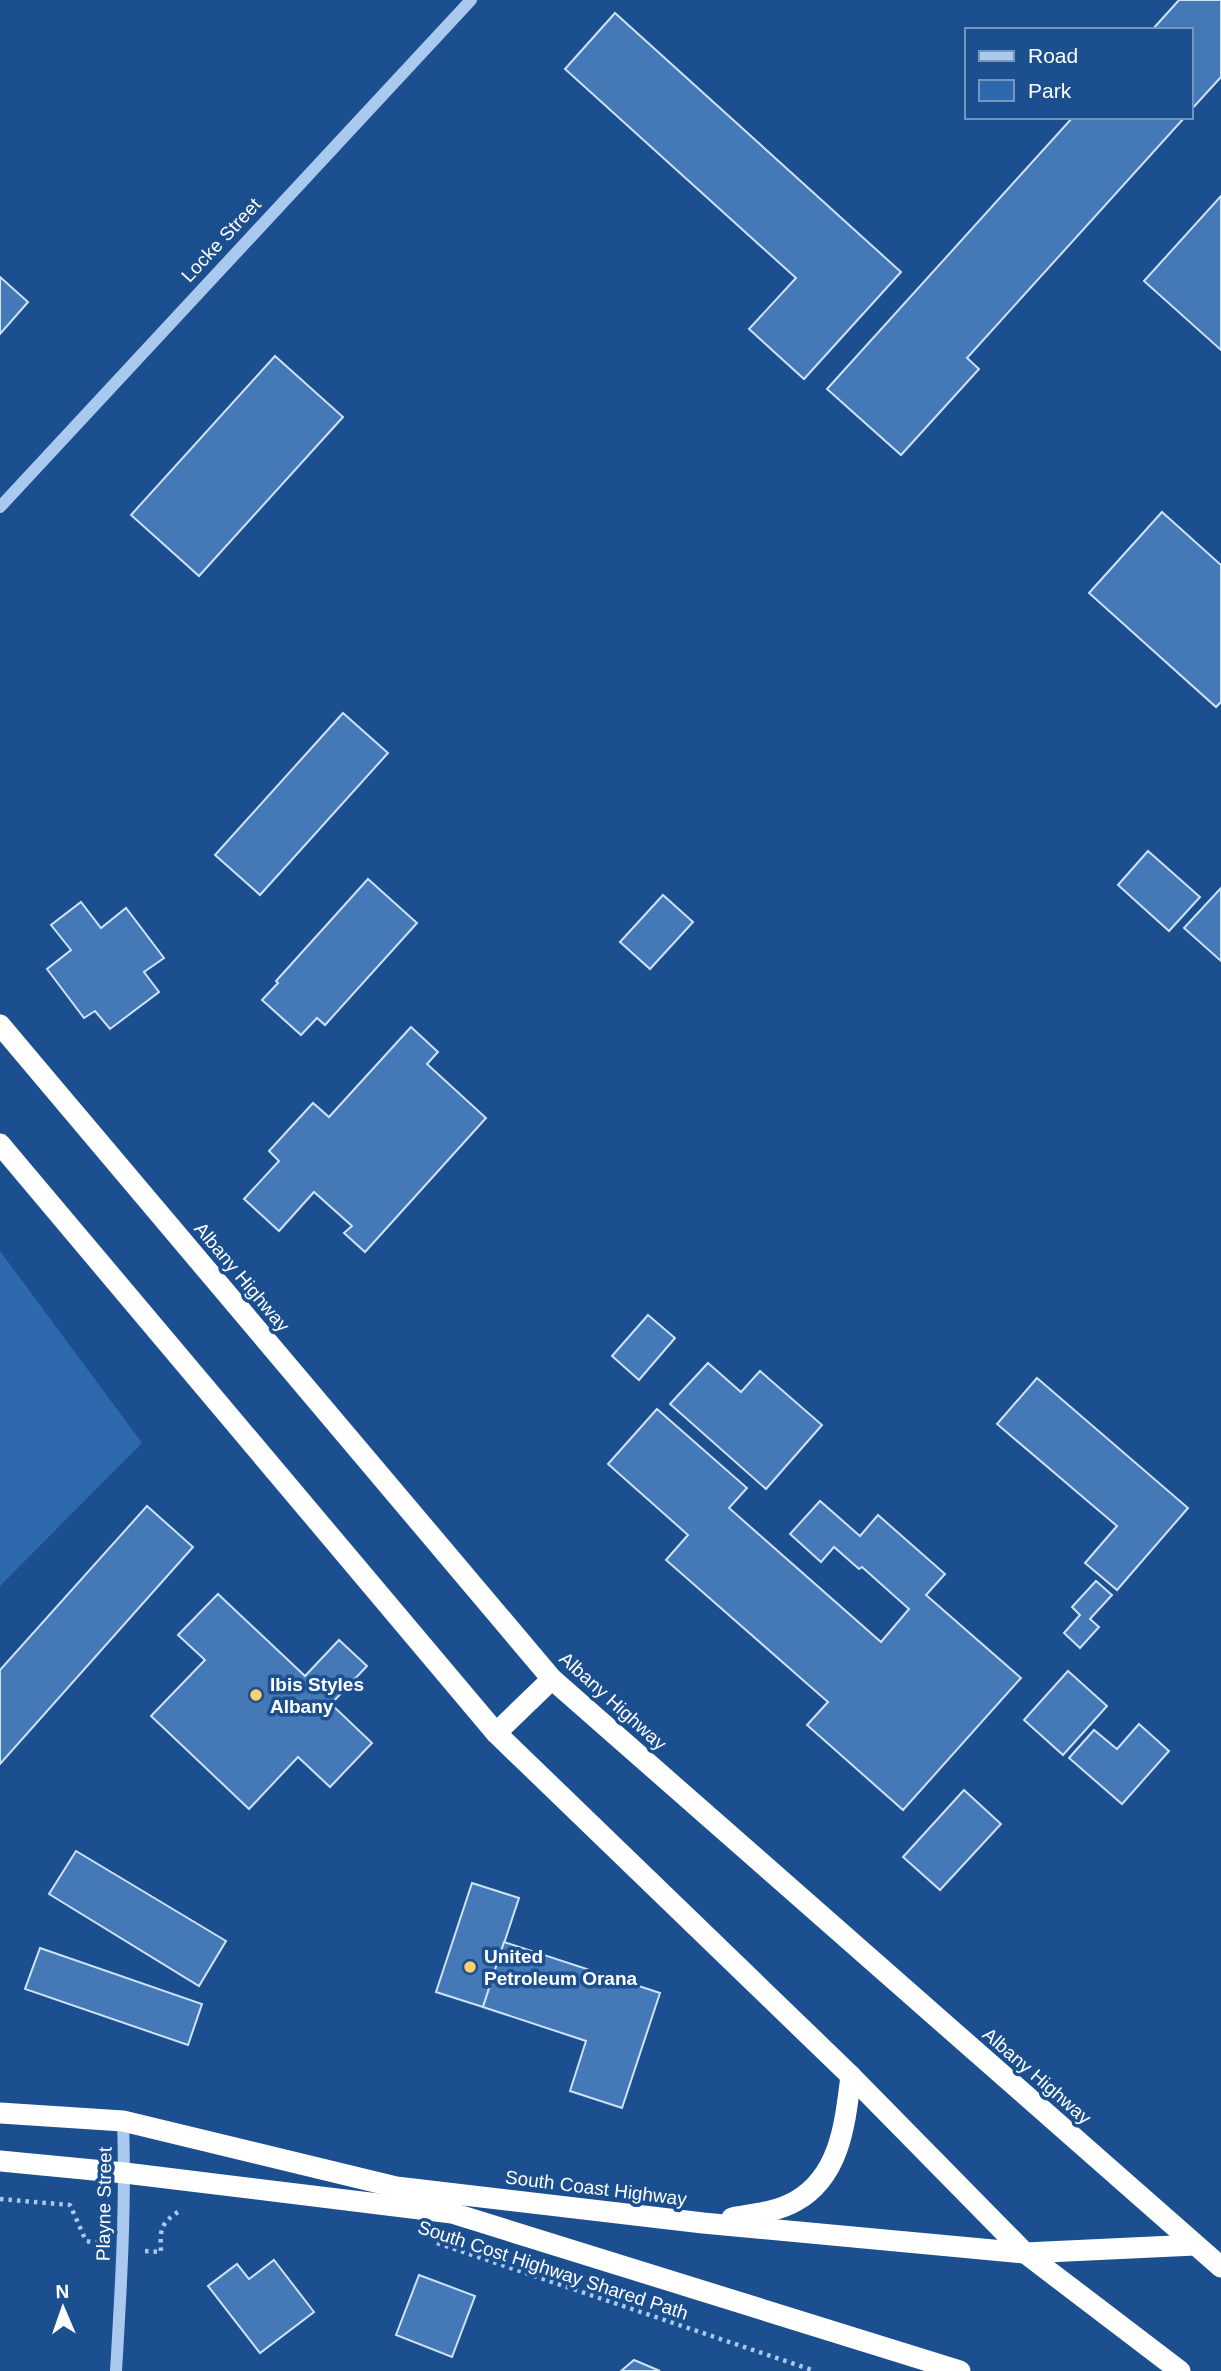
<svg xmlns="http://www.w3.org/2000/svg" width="1221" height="2371" viewBox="0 0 1221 2371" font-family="Helvetica,sans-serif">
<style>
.green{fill:#2e69ad}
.building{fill:#4478b7;stroke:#cfe3fa;stroke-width:2}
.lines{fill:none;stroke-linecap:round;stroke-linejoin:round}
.path{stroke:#a9c9ee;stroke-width:4.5;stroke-dasharray:3.5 5;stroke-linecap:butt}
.minor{stroke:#a9c9ee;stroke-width:12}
.highway{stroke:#fff;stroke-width:21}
.poi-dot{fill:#ffd166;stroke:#1b4f8f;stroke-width:2.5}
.labels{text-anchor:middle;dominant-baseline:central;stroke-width:7;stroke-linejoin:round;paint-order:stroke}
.street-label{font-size:19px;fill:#fff;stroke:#1b4f8f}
.poi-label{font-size:19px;font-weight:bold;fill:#fff;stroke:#1b4f8f;text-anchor:start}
</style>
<rect width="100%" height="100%" fill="#1b4f8f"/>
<polygon class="green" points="0,1251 142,1443 0,1586"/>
<g class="building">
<polygon points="1179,0 1221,0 1221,77 1191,110 1191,30 1152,30"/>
<polygon points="615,13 901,272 804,379 749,329 796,278 565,69"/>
<polygon points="1073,117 1185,117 967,358 979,369 901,455 827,389"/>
<polygon points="1221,196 1221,350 1144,281"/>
<polygon points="0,277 28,302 0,334"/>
<polygon points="275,356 343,417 199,576 131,515"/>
<polygon points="1162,512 1221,565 1221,702 1216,707 1089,593"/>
<polygon points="343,713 388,753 260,895 215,855"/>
<polygon points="1148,851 1200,897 1169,931 1118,885"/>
<polygon points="368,879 417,923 325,1025 317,1018 301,1035 262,1000 278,983 276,981"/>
<polygon points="1221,888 1221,961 1184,928"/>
<polygon points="663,895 693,922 650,969 620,942"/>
<polygon points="81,902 101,928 126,908 164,958 144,972 159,992 110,1029 95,1011 84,1018 47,969 71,950 51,925"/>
<polygon points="411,1027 438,1052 427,1064 486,1118 365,1252 344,1233 352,1226 314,1192 279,1231 244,1199 279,1161 269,1151 313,1103 329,1117"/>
<polygon points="648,1315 675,1338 639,1380 612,1356"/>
<polygon points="708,1363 741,1392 760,1371 822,1425 766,1489 670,1404"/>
<polygon points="1037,1378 1188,1508 1117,1590 1085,1563 1117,1526 997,1424"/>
<polygon points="657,1409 747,1488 729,1508 881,1642 909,1609 862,1567 859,1569 834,1547 821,1562 790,1534 820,1501 860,1536 878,1515 945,1574 926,1595 1021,1678 903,1810 807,1725 828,1702 666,1560 688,1535 608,1464"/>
<polygon points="147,1506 193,1547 0,1764 0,1670"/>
<polygon points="1096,1581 1112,1595 1090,1619 1099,1627 1080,1648 1064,1633 1080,1615 1072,1607"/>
<polygon points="218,1594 305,1676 339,1640 367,1666 331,1704 372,1743 330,1787 298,1757 249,1809 151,1716 205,1660 178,1635"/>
<polygon points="1068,1671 1107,1706 1063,1755 1024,1720"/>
<polygon points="1139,1724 1169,1751 1122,1804 1069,1758 1094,1730 1117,1749"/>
<polygon points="964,1790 1001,1824 940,1890 903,1857"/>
<polygon points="76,1851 226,1941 199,1986 49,1894"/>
<polygon points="472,1883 519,1898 483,2007 436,1992"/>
<polygon points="504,1942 660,1993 622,2108 570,2091 586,2041 483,2007"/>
<polygon points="40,1948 202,2004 188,2045 25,1989"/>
<polygon points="274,2260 314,2312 260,2353 208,2286 237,2264 249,2279"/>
<polygon points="419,2275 475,2296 452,2357 396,2335"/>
<polygon points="634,2360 660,2371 621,2371"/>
</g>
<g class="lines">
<g class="path">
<polyline points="0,2199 70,2205 86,2241 98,2243"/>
<polyline points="437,2243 815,2371"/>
<path d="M145,2251L161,2252C160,2229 160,2223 181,2210"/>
</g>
<g class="minor">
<polyline points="0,507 471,0"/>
<path d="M116,2371C121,2288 126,2205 123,2121"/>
</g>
<g class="highway">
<polyline points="0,1025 552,1679 1221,2267"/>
<polyline points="0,1144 496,1733 851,2076 1025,2253 1180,2371"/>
<polyline points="496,1733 552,1679"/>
<polyline points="0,2113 123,2121 396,2187 703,2223 1025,2253 1195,2245"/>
<polyline points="0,2161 125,2173 452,2213 960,2371"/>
<path d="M732,2218C753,2214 777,2212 796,2201C841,2175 845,2122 851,2076"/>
</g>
</g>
<g class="poi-dot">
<circle cx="256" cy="1695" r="7"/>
<circle cx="470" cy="1967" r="7"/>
</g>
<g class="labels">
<g class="street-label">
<text transform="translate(221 240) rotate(-47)">Locke Street</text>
<text transform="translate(242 1277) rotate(50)">Albany Highway</text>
<text transform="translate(613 1701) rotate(42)">Albany Highway</text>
<text transform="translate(1037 2076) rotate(41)">Albany Highway</text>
<text transform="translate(596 2188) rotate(7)">South Coast Highway</text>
<text transform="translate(104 2204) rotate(-89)">Playne Street</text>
<text transform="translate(553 2270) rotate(18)">South Cost Highway Shared Path</text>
</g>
<g class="poi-label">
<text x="270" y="1684">Ibis Styles<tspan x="270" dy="22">Albany</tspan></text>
<text x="484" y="1956">United<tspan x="484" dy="22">Petroleum Orana</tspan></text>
</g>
</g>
<rect x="965" y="28" width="228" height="91" fill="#1b4f8f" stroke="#7695bc" stroke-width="2"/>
<rect x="979" y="51" width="35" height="10" fill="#a9c9ee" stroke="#7695bc" stroke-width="2"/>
<text x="1028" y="63" font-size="21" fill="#ffffff">Road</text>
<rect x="979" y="80" width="35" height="21" fill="#2e69ad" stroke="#7695bc" stroke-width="2"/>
<text x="1028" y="98" font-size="21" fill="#ffffff">Park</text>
<g transform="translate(63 2308) rotate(358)" stroke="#1b4f8f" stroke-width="5" paint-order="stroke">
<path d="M0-5L12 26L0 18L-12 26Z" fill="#ffffff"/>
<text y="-10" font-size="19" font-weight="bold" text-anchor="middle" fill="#ffffff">N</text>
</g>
</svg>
